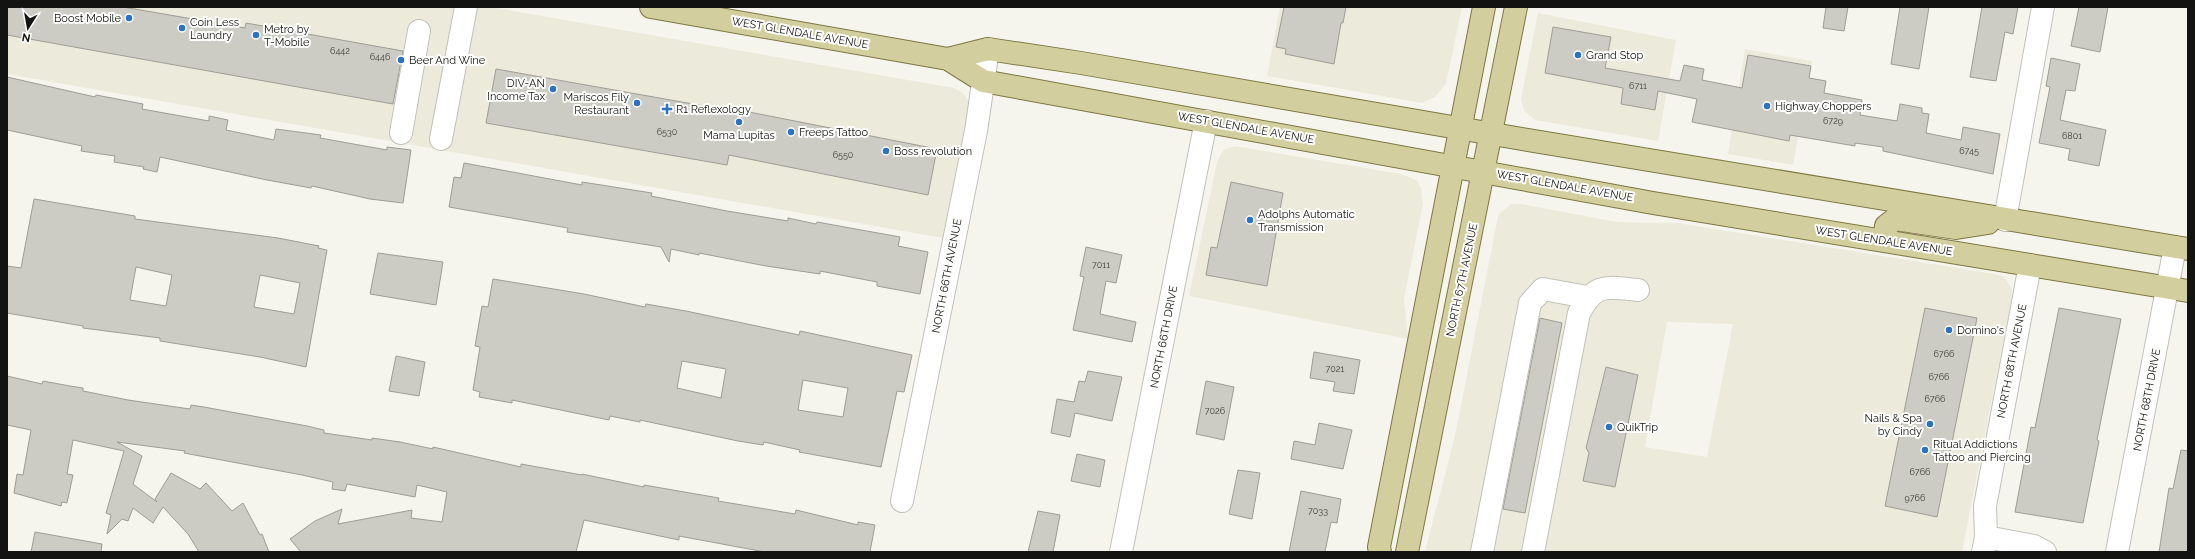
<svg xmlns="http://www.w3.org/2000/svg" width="2195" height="559" viewBox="0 0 2195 559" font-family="Raleway,sans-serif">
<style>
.built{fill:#ecebdb;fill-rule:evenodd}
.building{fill:#ccccc4;stroke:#9d9d95;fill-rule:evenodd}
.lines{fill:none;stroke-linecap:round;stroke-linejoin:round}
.minor-casing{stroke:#c1c0b8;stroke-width:24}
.major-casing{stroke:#7d7842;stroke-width:24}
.minor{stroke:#fff;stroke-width:22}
.major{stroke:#d3ce9d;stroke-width:22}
.poi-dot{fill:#2b72c3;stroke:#fffffe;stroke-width:1.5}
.labels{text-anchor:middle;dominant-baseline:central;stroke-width:4;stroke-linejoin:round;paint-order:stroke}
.number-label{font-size:9px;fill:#41413e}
.poi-label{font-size:11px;fill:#131311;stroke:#fffffe;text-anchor:start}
.street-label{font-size:11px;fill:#131311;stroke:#fffffe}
</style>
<rect width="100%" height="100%" fill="#f6f5ed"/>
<g class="built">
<polygon points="7,7 491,7 954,88 962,92 972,105 943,238 7,74"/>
<polygon points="1280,7 1462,7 1446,84 1435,97 1422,103 1267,76"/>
<polygon points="1538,13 1676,40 1658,141 1535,120 1524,111 1521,99"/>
<polygon points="1745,49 1812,61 1793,165 1728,154"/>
<polygon points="1235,146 1401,174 1416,180 1421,187 1423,204 1404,299 1408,339 1189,296 1217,162 1223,150"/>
<path d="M1511,204H1522L1617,222L1678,223L1995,274L2004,277L2012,289V297L1962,552H1425L1456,431L1497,221L1499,214ZM1667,322L1733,324L1707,457L1645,447Z"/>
</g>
<g class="building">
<polygon points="7,7 123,7 245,28 246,23 403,51 393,104 7,35"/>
<polygon points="1284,7 1346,7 1343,23 1341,23 1334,64 1285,54 1286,49 1276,47"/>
<polygon points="1826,7 1848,7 1844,31 1823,28"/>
<polygon points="1900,7 1929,7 1919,69 1891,64"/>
<polygon points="1982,7 2018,7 2013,34 2005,32 1996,81 1970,77"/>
<polygon points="2079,7 2108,7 2100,52 2071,46"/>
<polygon points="1553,27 1611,37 1605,68 1680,81 1684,65 1704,69 1702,80 1742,88 1748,55 1811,66 1809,78 1826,81 1824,93 1862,100 1860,115 1897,121 1900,104 1922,108 1922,113 1929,114 1926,133 1961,140 1963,127 2000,134 1993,174 1883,151 1883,147 1855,143 1855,146 1790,135 1789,141 1692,122 1697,99 1658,91 1655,110 1621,104 1623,88 1545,73"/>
<polygon points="2051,58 2080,64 2075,91 2066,90 2060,120 2106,130 2099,166 2068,160 2070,149 2039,143 2050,87 2046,86"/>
<polygon points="496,69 738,112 739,110 937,149 928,195 729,155 727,165 486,123"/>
<polygon points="7,77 95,97 96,95 143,104 142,109 209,121 209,116 228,120 226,130 274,140 276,129 321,135 320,138 387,150 387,147 411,150 403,203 370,199 312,186 311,188 267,180 160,157 157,172 143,169 144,167 114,162 115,156 81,151 82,146 7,130"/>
<polygon points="464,163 582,185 582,182 652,193 651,196 727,211 788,221 788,218 816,224 817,222 900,237 898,246 928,252 920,294 877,286 877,282 820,271 820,274 766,266 699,253 699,255 671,249 669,262 661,247 567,232 568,228 449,207 454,177 461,178"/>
<polygon points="1231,182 1283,193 1267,286 1206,275 1211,247 1217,248"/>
<path d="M34,199L135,216V219L278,238L319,246L318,248L327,250L306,367L260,357L160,341V338L83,328V326L7,313V266L21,268ZM136,267L172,275L166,306L130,300ZM260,275L300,283L294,314L254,307Z"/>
<polygon points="1086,247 1122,255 1116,283 1106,281 1100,314 1136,322 1132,342 1073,330 1084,277 1080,276"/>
<polygon points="378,253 443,262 436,305 370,294"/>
<path d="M493,279L584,294L645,307L646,304L686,311L799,335L800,331L912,355L904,392L897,391L881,467L799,452L800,450L764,442L763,445L738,441L640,420V422L610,416L609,420L512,400V403L479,397L480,392L473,390L480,347L475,346L482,306L488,307ZM682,361L726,369L721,398L677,388ZM803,380L848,388L843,417L798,410Z"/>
<polygon points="1925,308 1977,318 1937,517 1885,506"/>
<polygon points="2059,308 2121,319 2097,440 2099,441 2083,523 2015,512 2031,427 2035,428"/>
<polygon points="1540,318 1562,323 1525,513 1503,509"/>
<polygon points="1314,352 1360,360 1354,394 1333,391 1335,382 1310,378"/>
<polygon points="396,356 425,362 419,396 389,391"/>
<polygon points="1606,367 1638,375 1615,487 1583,481 1589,453 1586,448"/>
<polygon points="1088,371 1122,377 1112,421 1075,413 1070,437 1051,433 1057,399 1074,402 1079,381 1085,382"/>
<polygon points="7,376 42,384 43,381 70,386 83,388 83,391 128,400 190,409 191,405 204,407 307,426 324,430 324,433 372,440 372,438 400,442 433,449 433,447 521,467 521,464 582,475 582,474 644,487 644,485 719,498 718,501 795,514 796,510 858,525 858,522 875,525 870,552 765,552 679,536 679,540 584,520 576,552 301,552 290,539 315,521 342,509 338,524 412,510 411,518 442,522 447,492 417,485 415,497 347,484 345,491 332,489 333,482 302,475 184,453 185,451 117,442 142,456 133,484 157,502 155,499 171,473 200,489 206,483 232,511 243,503 260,535 262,534 269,552 199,552 188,534 163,507 153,523 133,508 128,521 122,519 107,534 111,515 106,513 124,451 73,440 67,474 73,475 67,503 62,502 61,506 14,493 17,474 23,475 31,430 7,425"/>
<polygon points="1206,381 1234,387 1224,440 1196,434"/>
<polygon points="1319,423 1352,430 1343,469 1291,459 1294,441 1315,445"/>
<polygon points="2181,450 2188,451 2188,552 2159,552 2169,488 2173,489"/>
<polygon points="1077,454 1105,460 1100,487 1071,481"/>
<polygon points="1238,470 1260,473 1252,519 1229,514"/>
<polygon points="1301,491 1341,499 1337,523 1331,522 1325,552 1289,552"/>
<polygon points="1038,511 1060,515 1053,552 1028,552"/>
<polygon points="35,532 102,544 101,552 31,552"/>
</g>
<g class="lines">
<defs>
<g id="minor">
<polyline points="401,133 419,31"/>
<polyline points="441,139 466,7"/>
<polyline points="2005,220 2043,7"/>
<polyline points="902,501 976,131 988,49"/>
<polyline points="1986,537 2034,546 2045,552"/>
<polyline points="1121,552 1206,121"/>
<polyline points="1482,552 1530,303 1543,289 1587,297"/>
<path d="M1533,552L1579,313C1595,282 1607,287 1638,290"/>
<polyline points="1983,552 1986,537 1985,506 2030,265"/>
<polyline points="2117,552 2175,247"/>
</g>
<g id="major">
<polyline points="651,7 948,59 983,81 1653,203 2188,291"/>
<polyline points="948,59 988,49 1081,63 1522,139 2188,249"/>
<polyline points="1884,240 1886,226 1895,219 1956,228 1988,223"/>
<polyline points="1380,552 1379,547 1484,7"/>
<polyline points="1407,552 1516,7"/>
</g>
</defs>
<use href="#minor" class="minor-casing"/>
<use href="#major" class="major-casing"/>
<use href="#minor" class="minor"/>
<use href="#major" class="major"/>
</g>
<g class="poi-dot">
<circle cx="129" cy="18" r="4"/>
<circle cx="182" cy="28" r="4"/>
<circle cx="256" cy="35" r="4"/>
<circle cx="1578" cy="55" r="4"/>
<circle cx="401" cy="60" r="4"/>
<circle cx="553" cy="89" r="4"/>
<circle cx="637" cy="103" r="4"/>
<circle cx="1767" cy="106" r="4"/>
<path d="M665 103h4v4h4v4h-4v4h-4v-4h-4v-4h4z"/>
<circle cx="739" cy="122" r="4"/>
<circle cx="791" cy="132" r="4"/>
<circle cx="886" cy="151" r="4"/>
<circle cx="1250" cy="220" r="4"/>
<circle cx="1949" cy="330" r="4"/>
<circle cx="1930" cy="424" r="4"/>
<circle cx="1609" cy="427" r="4"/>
<circle cx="1925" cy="450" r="4"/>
</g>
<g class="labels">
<g class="number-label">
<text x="340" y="51">6442</text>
<text x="380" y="57">6446</text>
<text x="1638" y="86">6711</text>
<text x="1833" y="121">6729</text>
<text x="667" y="132">6530</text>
<text x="2072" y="136">6801</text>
<text x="1969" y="151">6745</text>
<text x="843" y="155">6550</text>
<text x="1101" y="265">7011</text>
<text x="1944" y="354">6766</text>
<text x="1335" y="369">7021</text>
<text x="1939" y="377">6766</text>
<text x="1935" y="399">6766</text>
<text x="1215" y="411">7026</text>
<text x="1920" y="472">6766</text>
<text x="1915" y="498">9766</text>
<text x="1318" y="511">7033</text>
</g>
<g class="poi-label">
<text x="121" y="18" text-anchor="end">Boost Mobile</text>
<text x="190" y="22">Coin Less<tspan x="190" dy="13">Laundry</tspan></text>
<text x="264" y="29">Metro by<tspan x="264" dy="13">T-Mobile</tspan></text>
<text x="1586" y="55">Grand Stop</text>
<text x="409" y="60">Beer And Wine</text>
<text x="545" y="83" text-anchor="end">DIV-AN<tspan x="545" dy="13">Income Tax</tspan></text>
<text x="629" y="97" text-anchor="end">Mariscos Fily<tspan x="629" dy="13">Restaurant</tspan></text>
<text x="1775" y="106">Highway Choppers</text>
<text x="676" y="109">R1 Reflexology</text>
<text x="799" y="132">Freeps Tattoo</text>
<text x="739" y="135" text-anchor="middle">Mama Lupitas</text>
<text x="894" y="151">Boss revolution</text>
<text x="1258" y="214">Adolphs Automatic<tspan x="1258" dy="13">Transmission</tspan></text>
<text x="1957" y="330">Domino's</text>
<text x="1922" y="418" text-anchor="end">Nails &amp; Spa<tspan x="1922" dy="13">by Cindy</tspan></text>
<text x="1617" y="427">QuikTrip</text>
<text x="1933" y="444">Ritual Addictions<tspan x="1933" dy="13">Tattoo and Piercing</tspan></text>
</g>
<g class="street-label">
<text transform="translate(800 33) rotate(10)">WEST GLENDALE AVENUE</text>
<text transform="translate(1246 128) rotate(10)">WEST GLENDALE AVENUE</text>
<text transform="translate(1565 186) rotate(10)">WEST GLENDALE AVENUE</text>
<text transform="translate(1884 241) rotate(9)">WEST GLENDALE AVENUE</text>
<text transform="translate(947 276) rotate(-79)">NORTH 66TH AVENUE</text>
<text transform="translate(1462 280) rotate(-78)">NORTH 67TH AVENUE</text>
<text transform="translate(1164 337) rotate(-79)">NORTH 66TH DRIVE</text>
<text transform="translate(2012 361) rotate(-79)">NORTH 68TH AVENUE</text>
<text transform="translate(2147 400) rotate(-79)">NORTH 68TH DRIVE</text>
</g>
</g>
<rect width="2195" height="559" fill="none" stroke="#131311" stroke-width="16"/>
<g transform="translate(28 28) rotate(191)" stroke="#fffffe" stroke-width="3" paint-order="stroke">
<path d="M0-3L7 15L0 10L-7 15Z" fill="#131311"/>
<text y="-6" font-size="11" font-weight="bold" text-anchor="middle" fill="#131311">N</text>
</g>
</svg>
